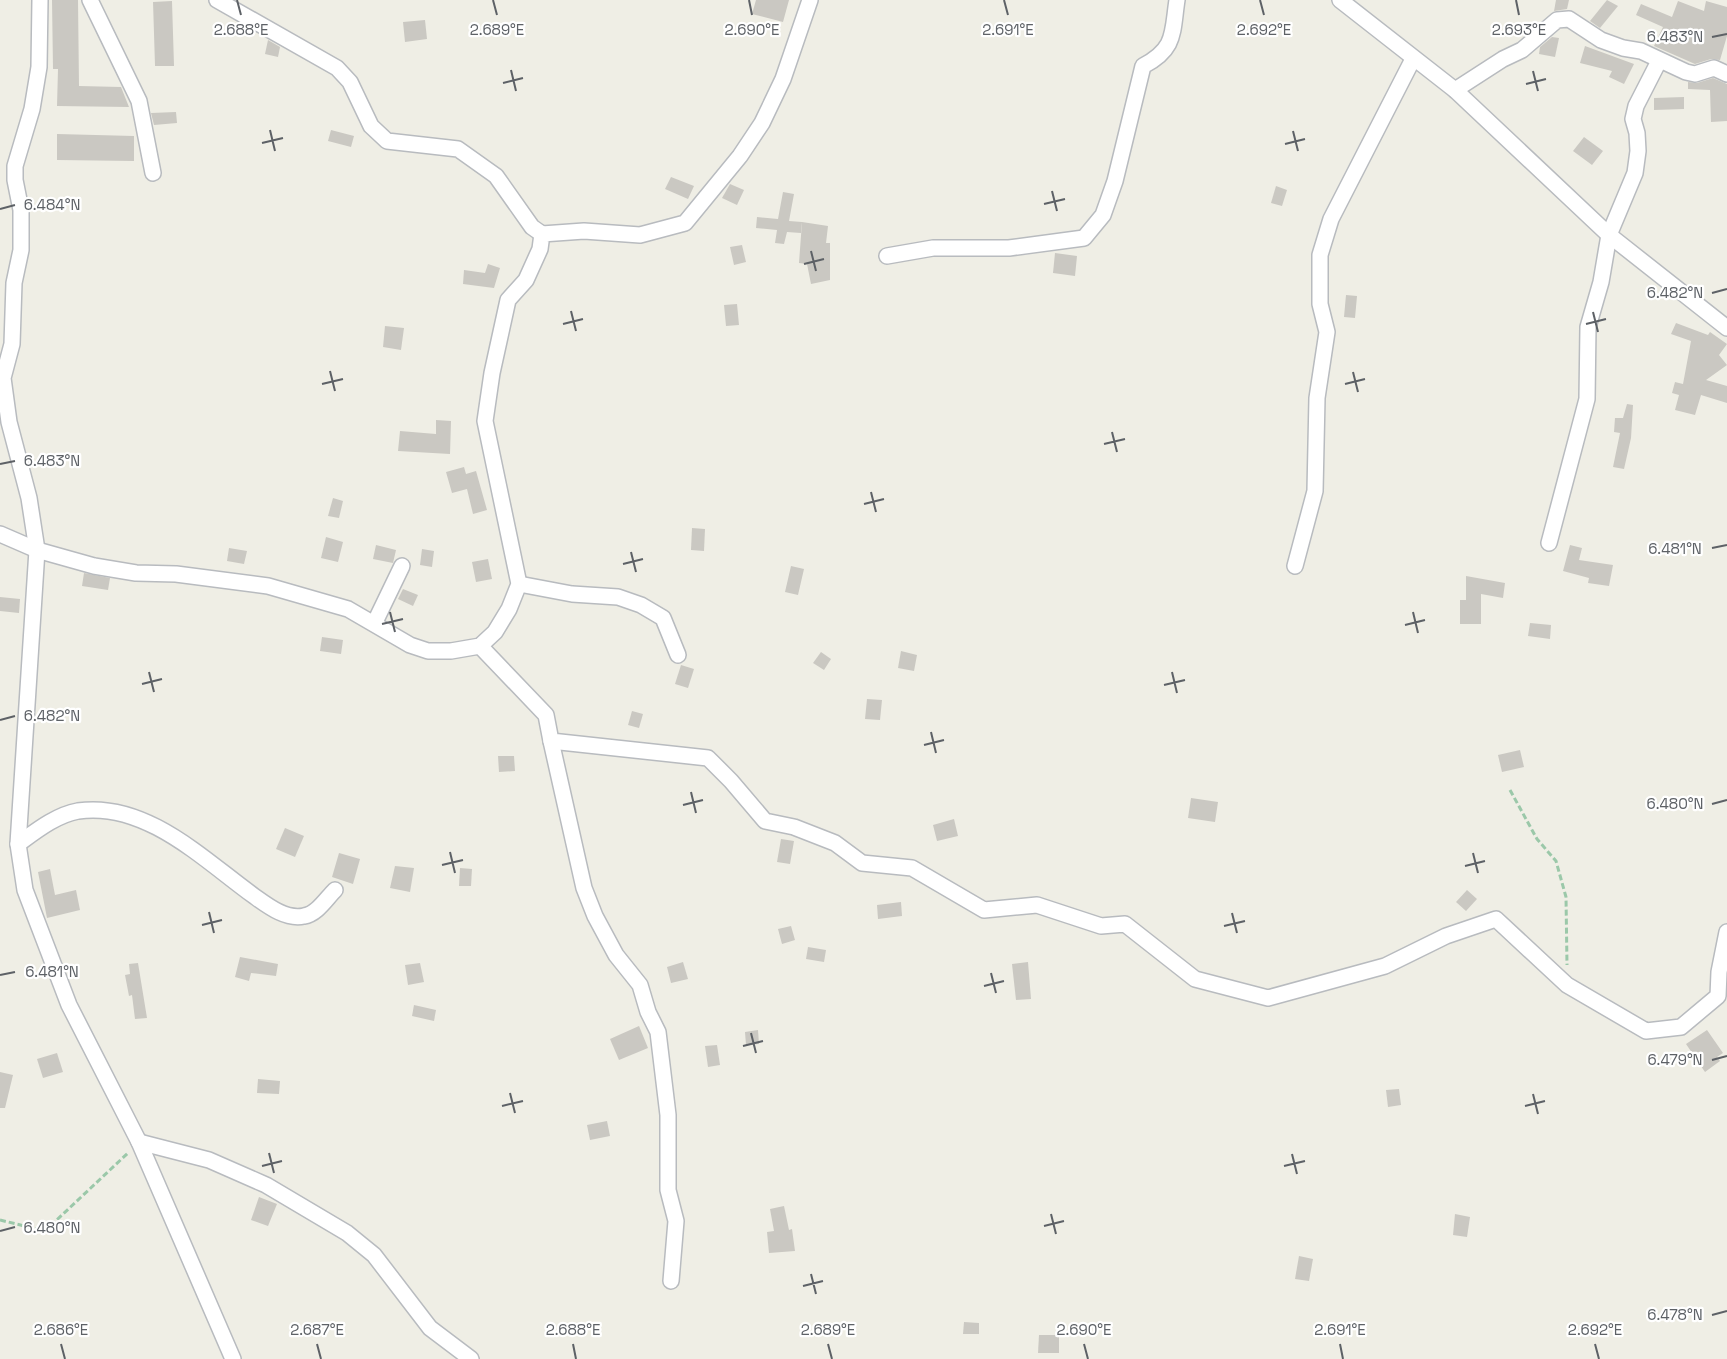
<svg xmlns="http://www.w3.org/2000/svg" width="1727" height="1359" viewBox="0 0 1727 1359" font-family="'Space Grotesk',sans-serif">
<style>
.building{fill:#cac8c2}
.lines{fill:none;stroke-linecap:round;stroke-linejoin:round}
.street-casing{stroke:#b8bbbf;stroke-width:18}
.path{stroke:#9bc8a9;stroke-width:3;stroke-dasharray:6 3;stroke-linecap:butt}
.street{stroke:#fff;stroke-width:15}
.ticks{fill:none;stroke:#5d6166;stroke-width:2}
.ticks-label{font-size:15px;text-anchor:middle;fill:#5d6166;stroke:#fff;stroke-width:4.5;stroke-linejoin:round;paint-order:stroke}
</style>
<rect width="100%" height="100%" fill="#efeee5"/>
<g class="building">
<polygon points="52,0 78,0 79,86 121,87 129,107 57,106 58,69 53,69"/>
<polygon points="756,0 789,0 783,22 752,14"/>
<polygon points="1556,0 1569,0 1567,9 1554,11"/>
<polygon points="1607,0 1618,6 1600,28 1590,21"/>
<polygon points="172,1 174,66 155,66 153,2"/>
<polygon points="1678,1 1704,11 1706,1 1727,7 1727,36 1720,60 1711,59 1695,64 1654,46 1663,27 1636,15 1641,4 1672,17"/>
<polygon points="425,20 427,39 405,42 403,22"/>
<polygon points="1552,37 1559,38 1555,57 1539,54 1540,47"/>
<polygon points="268,40 280,47 278,57 265,54"/>
<polygon points="1585,46 1634,64 1624,84 1609,77 1612,71 1580,63"/>
<polygon points="1713,78 1727,84 1727,121 1711,122 1710,90 1688,89 1688,82 1697,83"/>
<polygon points="1684,97 1684,109 1654,110 1654,98"/>
<polygon points="176,112 177,123 154,125 151,113"/>
<polygon points="331,130 354,136 351,147 328,141"/>
<polygon points="57,134 134,136 134,161 57,160"/>
<polygon points="1584,137 1603,151 1592,165 1573,151"/>
<polygon points="671,177 694,186 688,199 665,189"/>
<polygon points="730,184 744,190 737,205 722,198"/>
<polygon points="1276,186 1287,190 1282,206 1271,203"/>
<polygon points="783,192 794,194 789,221 802,222 801,233 787,232 784,244 775,243 777,230 756,228 757,217 778,219"/>
<polygon points="802,222 828,226 826,243 830,243 830,280 811,284 807,264 799,263"/>
<polygon points="742,245 746,262 734,265 730,247"/>
<polygon points="1055,253 1077,256 1075,276 1053,273"/>
<polygon points="488,264 500,268 494,288 463,284 464,270 485,273"/>
<polygon points="1346,295 1357,296 1355,318 1344,317"/>
<polygon points="737,304 739,325 726,326 724,305"/>
<polygon points="1676,323 1708,335 1710,332 1727,344 1719,355 1727,365 1706,380 1727,386 1727,403 1701,395 1695,415 1675,410 1679,395 1672,393 1675,382 1683,384 1691,341 1671,334"/>
<polygon points="385,326 404,328 401,350 383,347"/>
<polygon points="1627,404 1633,405 1631,438 1624,469 1613,467 1620,433 1614,432 1615,418 1623,418"/>
<polygon points="436,420 451,421 450,454 398,451 400,431 436,434"/>
<polygon points="464,467 466,474 476,471 487,510 473,514 467,489 452,493 446,472"/>
<polygon points="333,498 343,501 339,518 328,516"/>
<polygon points="692,528 705,529 704,551 691,550"/>
<polygon points="326,537 343,542 338,562 321,558"/>
<polygon points="376,545 396,550 393,563 373,559"/>
<polygon points="1570,545 1582,548 1579,560 1613,565 1609,586 1588,583 1589,578 1563,571"/>
<polygon points="229,548 247,551 244,564 227,561"/>
<polygon points="422,549 434,551 432,567 420,565"/>
<polygon points="488,559 492,579 476,582 472,562"/>
<polygon points="791,566 804,569 798,595 785,592"/>
<polygon points="84,573 110,578 108,590 82,586"/>
<polygon points="1466,576 1505,583 1503,598 1481,594 1481,624 1460,624 1460,600 1466,600"/>
<polygon points="403,589 418,595 413,606 398,599"/>
<polygon points="0,597 20,599 19,613 0,611"/>
<polygon points="1530,623 1551,625 1550,639 1528,636"/>
<polygon points="322,637 343,640 341,654 320,651"/>
<polygon points="901,651 917,655 914,671 898,668"/>
<polygon points="821,652 831,659 824,670 813,663"/>
<polygon points="681,665 694,669 688,688 675,684"/>
<polygon points="867,699 882,700 880,720 865,719"/>
<polygon points="632,711 643,714 639,728 628,725"/>
<polygon points="1520,750 1524,767 1502,772 1498,755"/>
<polygon points="498,756 514,756 515,771 499,772"/>
<polygon points="1191,798 1218,802 1215,822 1188,818"/>
<polygon points="954,819 958,836 937,841 933,825"/>
<polygon points="285,828 304,836 295,857 276,849"/>
<polygon points="781,839 794,841 790,864 777,862"/>
<polygon points="339,853 360,859 353,884 332,877"/>
<polygon points="395,866 414,868 410,892 390,888"/>
<polygon points="460,868 472,869 471,886 459,886"/>
<polygon points="50,869 55,895 76,890 80,910 47,918 38,872"/>
<polygon points="1467,890 1477,899 1466,911 1456,902"/>
<polygon points="901,902 902,916 878,919 877,905"/>
<polygon points="791,926 795,940 782,944 778,929"/>
<polygon points="808,947 826,950 824,962 806,959"/>
<polygon points="240,957 278,964 276,976 251,973 249,981 235,977"/>
<polygon points="683,962 688,979 671,983 667,967"/>
<polygon points="1028,962 1031,999 1016,1000 1012,964"/>
<polygon points="138,963 147,1018 135,1019 132,995 129,996 125,975 130,974 129,964"/>
<polygon points="420,963 424,982 408,985 405,965"/>
<polygon points="414,1005 436,1010 434,1021 412,1016"/>
<polygon points="639,1026 648,1048 619,1060 610,1039"/>
<polygon points="758,1030 759,1044 746,1045 745,1032"/>
<polygon points="1707,1030 1723,1053 1717,1057 1720,1061 1705,1072 1686,1044"/>
<polygon points="717,1045 720,1065 708,1067 705,1046"/>
<polygon points="57,1053 63,1072 43,1078 37,1059"/>
<polygon points="0,1072 13,1075 5,1108 0,1108"/>
<polygon points="258,1079 280,1081 279,1094 257,1093"/>
<polygon points="1399,1089 1401,1105 1388,1107 1386,1090"/>
<polygon points="607,1121 610,1136 590,1140 587,1125"/>
<polygon points="259,1197 277,1204 268,1226 251,1220"/>
<polygon points="784,1206 789,1230 792,1229 795,1251 769,1253 767,1232 774,1231 770,1209"/>
<polygon points="1455,1214 1470,1217 1467,1237 1453,1235"/>
<polygon points="1299,1256 1313,1259 1309,1281 1295,1279"/>
<polygon points="964,1322 979,1323 979,1334 963,1334"/>
<polygon points="1039,1335 1059,1335 1059,1353 1038,1353"/>
</g>
<g class="lines">
<defs>
<g id="street">
<polyline points="40,0 39,67 32,109 15,166 15,180 21,210 21,250 14,283 12,344 3,378 9,422 29,498 37,550 18,844 25,890 69,1005 139,1142 233,1359"/>
<polyline points="90,0 139,101 153,173"/>
<polyline points="217,0 337,68 350,82 371,126 387,141 458,149 496,176 532,227 542,234"/>
<polyline points="1340,0 1455,90 1609,235 1727,328"/>
<polyline points="1455,90 1503,59 1522,50 1557,20 1569,19 1601,40 1623,48 1641,51 1686,72 1695,74 1714,68 1727,74"/>
<path d="M887,256L933,248H1009L1084,238L1103,215L1115,181L1143,66C1176,49 1172,33 1177,0"/>
<polyline points="0,534 37,550 94,566 136,573 176,574 268,586 348,609 410,645 428,651 451,651 480,646 495,632 509,609 519,584 485,421 492,373 508,300 526,280 540,249 542,234 584,231 640,235 685,223 740,156 762,123 783,79 810,0"/>
<polyline points="1549,543 1587,399 1588,327 1601,282 1609,235 1635,173 1638,151 1637,133 1633,119 1636,106 1659,61"/>
<polyline points="1295,566 1315,491 1317,398 1327,332 1320,304 1320,255 1331,219 1413,59"/>
<polyline points="519,584 572,594 618,597 641,605 663,618 678,655"/>
<polyline points="375,622 402,566"/>
<polyline points="480,646 546,715 551,741 708,758 731,781 765,821 794,827 835,843 862,863 912,868 984,910 1037,905 1101,926 1125,924 1195,979 1268,998 1385,966 1446,936 1496,919 1567,985 1646,1031 1681,1027 1718,996 1719,972 1727,932"/>
<polyline points="551,741 584,888 595,916 616,955 640,985 648,1012 658,1032 668,1115 668,1190 676,1221 671,1281"/>
<path d="M18,844C36,831 56,815 78,811C146,801 204,860 254,896C268,906 286,920 304,916C317,914 326,899 335,890"/>
<polyline points="139,1142 209,1160 266,1185 347,1233 374,1255 430,1328 471,1359"/>
</g>
</defs>
<use href="#street" class="street-casing"/>
<g class="path">
<polyline points="1510,790 1537,839 1556,861 1566,897 1567,965"/>
<polyline points="0,1220 45,1231 129,1152"/>
</g>
<use href="#street" class="street"/>
</g>
<path class="ticks" d="M237,0L241,15M493,0L497,15M749,0L752,15M1004,0L1008,15M1260,0L1264,15M1516,0L1519,15M1712,37L1727,34M511,70L516,91M1533,71L1538,91M503,83L523,78M1526,84L1546,79M270,130L275,151M1293,131L1298,151M262,143L283,138M1285,144L1305,139M1052,191L1057,211M1044,204L1065,199M0,209L15,205M811,251L816,271M804,264L824,259M1712,293L1727,289M571,311L576,331M1593,312L1598,332M563,324L583,319M1586,324L1606,319M330,371L335,391M1353,372L1358,392M322,384L343,379M1345,384L1365,379M1112,432L1117,452M1104,444L1125,439M0,464L15,461M871,492L876,512M864,504L884,499M1712,548L1727,545M631,552L636,572M623,564L643,559M390,612L395,632M1413,612L1418,633M382,624L403,619M1405,625L1425,620M149,672L154,692M1172,672L1177,693M142,684L162,679M1164,685L1185,680M0,720L15,716M931,732L936,753M924,745L944,740M691,792L696,813M1712,804L1727,800M683,805L703,800M450,852L455,873M1473,853L1478,873M442,865L463,860M1465,866L1485,861M209,912L214,933M1232,913L1237,933M202,925L222,920M1224,926L1245,921M991,973L996,993M0,975L15,972M984,986L1004,981M751,1033L756,1053M743,1046L763,1041M1712,1060L1727,1056M510,1093L515,1113M1533,1094L1538,1114M502,1106L523,1101M1525,1106L1545,1101M269,1153L274,1173M1292,1154L1297,1174M262,1166L282,1161M1284,1166L1305,1161M1051,1214L1056,1234M1044,1226L1064,1221M0,1231L15,1227M811,1274L816,1294M803,1286L823,1281M1712,1315L1727,1311M61,1344L65,1359M317,1344L321,1359M573,1344L576,1359M828,1344L832,1359M1084,1344L1088,1359M1340,1344L1343,1359M1595,1344L1599,1359"/>
<g class="ticks-label">
<text x="241" y="35">2.688°E</text>
<text x="497" y="35">2.689°E</text>
<text x="752" y="35">2.690°E</text>
<text x="1008" y="35">2.691°E</text>
<text x="1264" y="35">2.692°E</text>
<text x="1519" y="35">2.693°E</text>
<text x="1675" y="42">6.483°N</text>
<text x="52" y="210">6.484°N</text>
<text x="1675" y="298">6.482°N</text>
<text x="52" y="466">6.483°N</text>
<text x="1675" y="554">6.481°N</text>
<text x="52" y="721">6.482°N</text>
<text x="1675" y="809">6.480°N</text>
<text x="52" y="977">6.481°N</text>
<text x="1675" y="1065">6.479°N</text>
<text x="52" y="1233">6.480°N</text>
<text x="1675" y="1320">6.478°N</text>
<text x="61" y="1335">2.686°E</text>
<text x="317" y="1335">2.687°E</text>
<text x="573" y="1335">2.688°E</text>
<text x="828" y="1335">2.689°E</text>
<text x="1084" y="1335">2.690°E</text>
<text x="1340" y="1335">2.691°E</text>
<text x="1595" y="1335">2.692°E</text>
</g>
</svg>
